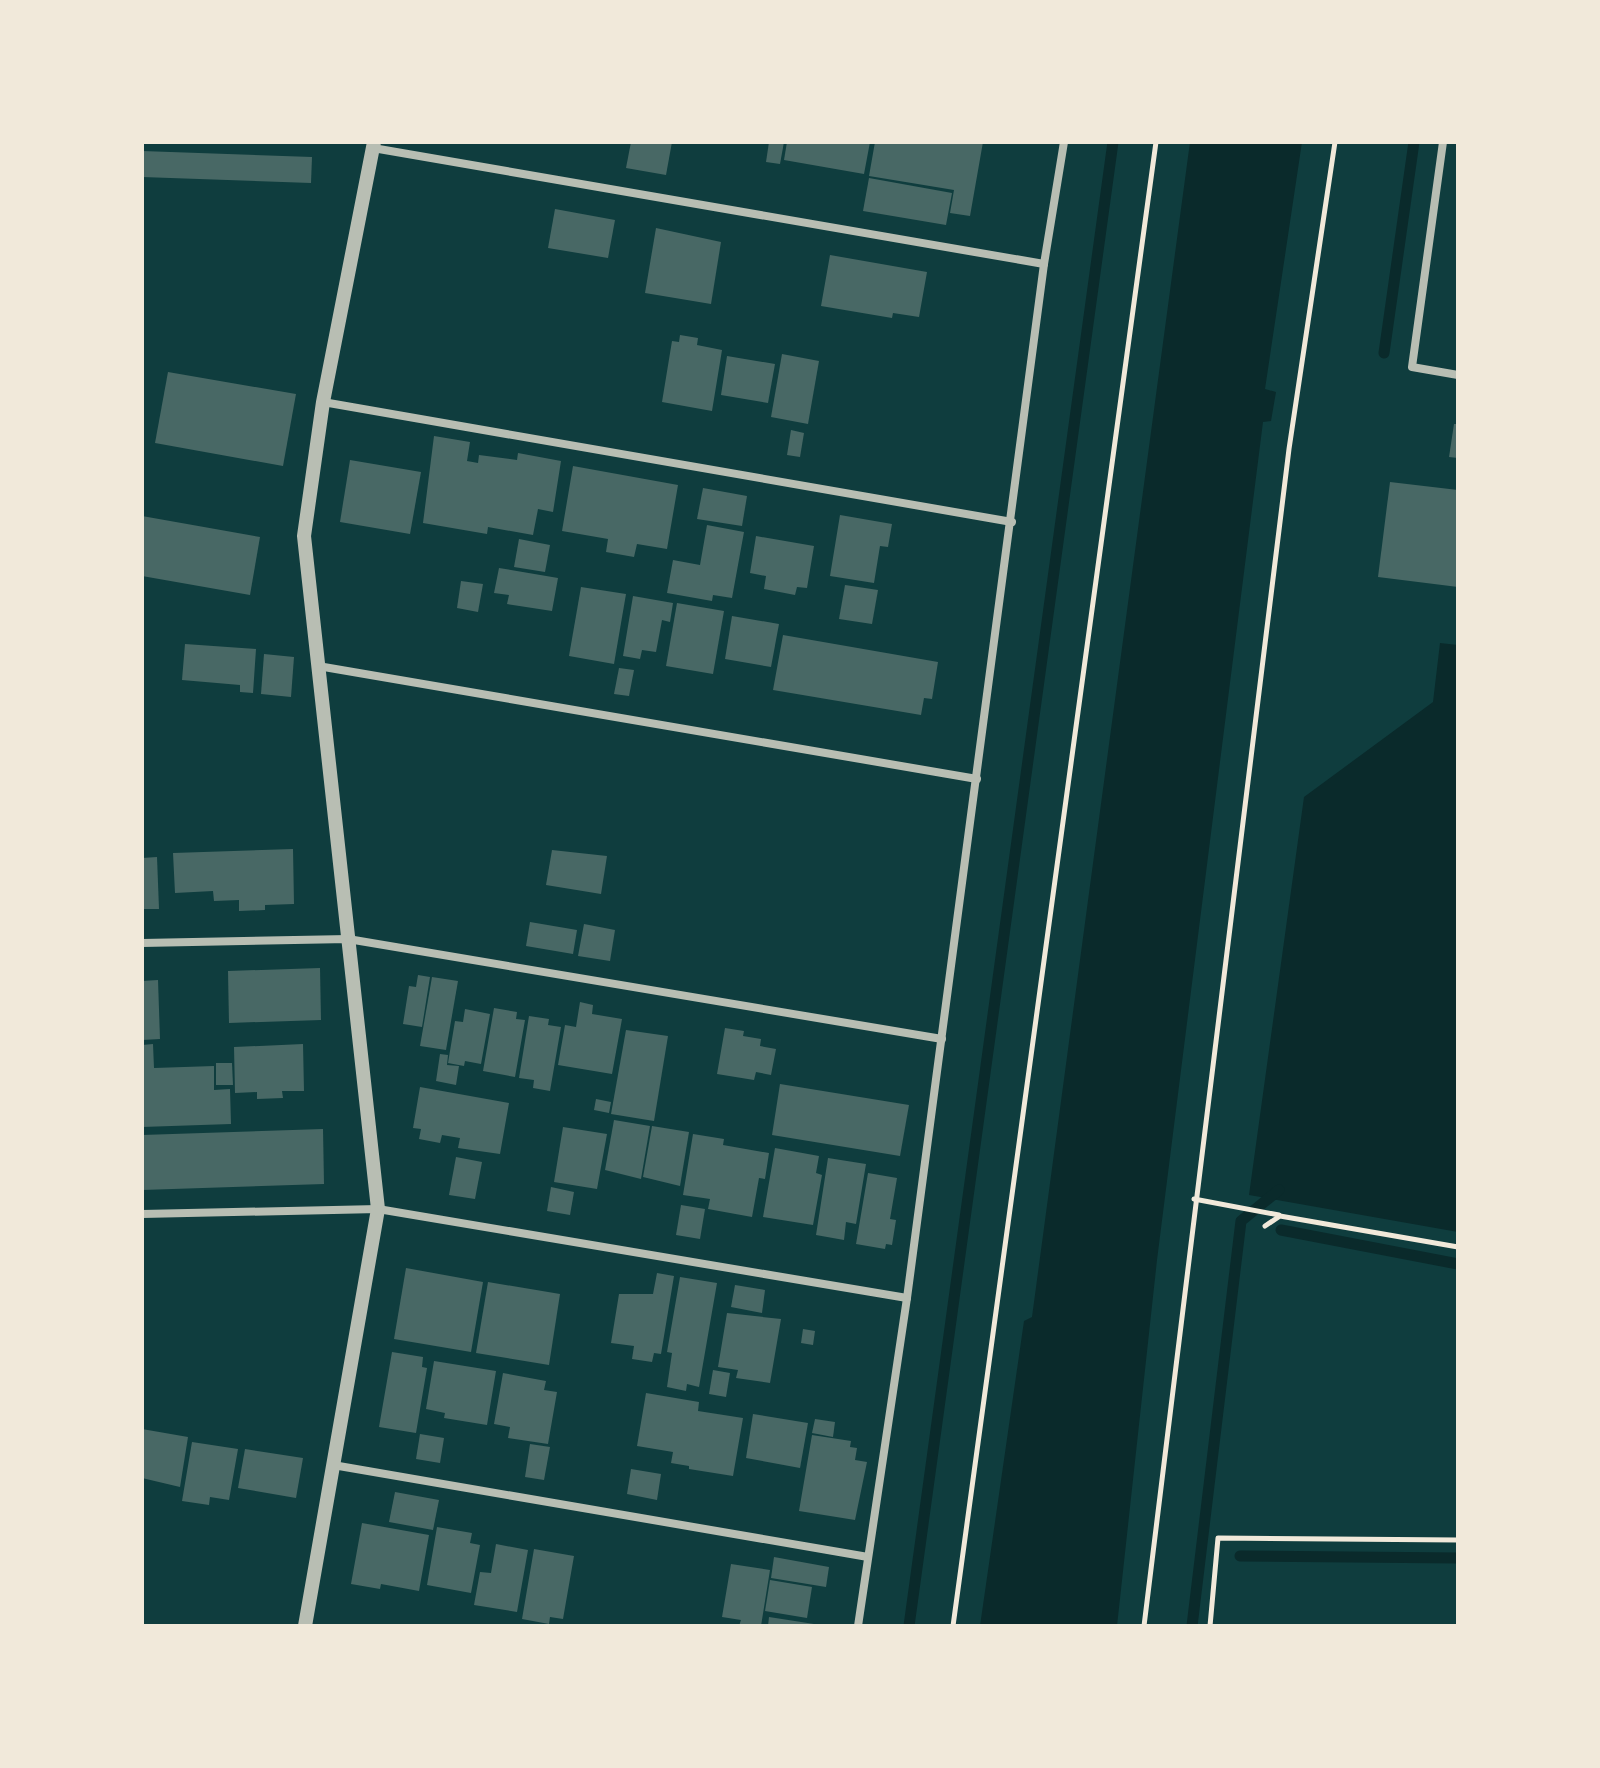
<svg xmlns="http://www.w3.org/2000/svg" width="1600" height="1768" viewBox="0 0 1600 1768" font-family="'Alegreya Sans',sans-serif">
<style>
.water{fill:#0a2a2b}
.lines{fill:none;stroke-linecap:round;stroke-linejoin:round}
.stream{stroke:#0a2a2b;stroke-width:11}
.building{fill:#486865}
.path{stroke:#f1e9da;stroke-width:5}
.minor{stroke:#b8beb3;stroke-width:8}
.tertiary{stroke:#b8beb3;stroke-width:14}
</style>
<rect width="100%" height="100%" fill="#0f3d3e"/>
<g class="water">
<polygon points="1190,142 1302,142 1265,389 1276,392 1271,421 1263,422 1157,1260 1117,1626 980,1626 1024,1321 1032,1317"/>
<polygon points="1440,643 1458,645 1458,1232 1249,1195 1304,797 1433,702"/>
</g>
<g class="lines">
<g class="stream">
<polyline points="1384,353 1414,142"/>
<polyline points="1281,1230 1458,1264"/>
<polyline points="1240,1556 1458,1558"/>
<polyline points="909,1626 1113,142"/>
<polyline points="1192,1626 1241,1221 1279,1190"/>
</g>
</g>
<g class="building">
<polygon points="631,142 672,142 666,175 626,168"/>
<polygon points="769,142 784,142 780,164 766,162"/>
<polygon points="787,142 870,142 864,174 784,160"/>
<polygon points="875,142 983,142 970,216 950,213 954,190 869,176"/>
<polygon points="142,151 312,157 311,183 142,177"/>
<polygon points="869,178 952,193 946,225 863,211"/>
<polygon points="555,209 615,220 608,258 548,248"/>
<polygon points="656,228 721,242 711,304 645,293"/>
<polygon points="830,255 927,272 919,317 893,313 892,318 821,306"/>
<polygon points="680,335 698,338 697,345 722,350 712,411 662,402 672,341 679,342"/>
<polygon points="782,354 819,361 808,424 771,417"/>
<polygon points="727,356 775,364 768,403 721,395"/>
<polygon points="168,372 296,394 283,466 155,443"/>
<polygon points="1454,424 1458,424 1458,458 1449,457"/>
<polygon points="791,430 804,433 800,457 787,455"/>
<polygon points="434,436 470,442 467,461 478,463 479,455 517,460 518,453 561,461 553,512 538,509 533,535 488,527 487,534 423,523"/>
<polygon points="350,460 421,472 410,534 340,522"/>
<polygon points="573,466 678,485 667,549 637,544 634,557 606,552 608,539 562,531"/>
<polygon points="1390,482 1458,490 1458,587 1378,577"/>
<polygon points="703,488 747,496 742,526 697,519"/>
<polygon points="840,515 892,524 888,547 880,546 874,583 830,576"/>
<polygon points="142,516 260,537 250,595 142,576"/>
<polygon points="707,525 744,532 732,598 713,595 712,601 667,593 673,560 700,565"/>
<polygon points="756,536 814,546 807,588 797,587 795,595 764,589 766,576 750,573"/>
<polygon points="519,539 550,545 545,572 514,567"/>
<polygon points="499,568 558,578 552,611 507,604 509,595 494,593"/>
<polygon points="461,581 483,584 478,612 457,608"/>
<polygon points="845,585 878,590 872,624 839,619"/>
<polygon points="581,587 626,594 614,664 569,656"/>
<polygon points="633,596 673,603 670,622 662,620 656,652 642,650 640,659 623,656"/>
<polygon points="677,603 724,611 713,674 666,666"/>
<polygon points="732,616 779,624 771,667 725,659"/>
<polygon points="783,635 938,662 932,699 924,698 921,715 773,690"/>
<polygon points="185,644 256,649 253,693 240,692 240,685 182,680"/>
<polygon points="264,654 294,657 291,697 261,694"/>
<polygon points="619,668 634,670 629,696 614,694"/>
<polygon points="293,849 294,904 265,905 265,910 239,911 239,900 214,901 213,891 175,893 173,853"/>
<polygon points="552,850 607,856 601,894 546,885"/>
<polygon points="157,857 159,909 142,909 142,858"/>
<polygon points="530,922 577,930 573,954 526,946"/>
<polygon points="584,924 615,930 610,961 578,956"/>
<polygon points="320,968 321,1020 229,1023 228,971"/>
<polygon points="418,975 430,977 422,1027 403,1024 409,986 416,987"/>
<polygon points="432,977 458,981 446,1050 420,1046"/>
<polygon points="158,980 160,1039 142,1040 142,981"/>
<polygon points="580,1002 593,1005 592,1014 622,1019 612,1074 558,1065 565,1025 576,1027"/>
<polygon points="494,1008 517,1012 516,1019 525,1020 515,1077 483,1071"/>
<polygon points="465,1009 490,1014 481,1064 465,1061 464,1066 448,1063 455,1021 463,1022"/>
<polygon points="529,1016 549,1019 548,1025 561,1027 550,1091 533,1088 534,1080 519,1078"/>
<polygon points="725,1028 744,1031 743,1036 761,1039 760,1046 776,1049 771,1075 756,1072 754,1080 717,1074"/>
<polygon points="626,1030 668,1036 654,1121 611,1114"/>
<polygon points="153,1044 154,1068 214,1066 214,1090 230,1089 231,1124 142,1127 142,1045"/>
<polygon points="303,1044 304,1091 282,1091 283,1098 257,1099 257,1092 235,1093 234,1047"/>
<polygon points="440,1054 448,1055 447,1065 459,1066 456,1085 436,1081"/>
<polygon points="216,1063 232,1063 233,1085 216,1085"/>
<polygon points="780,1084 909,1105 900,1156 772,1135"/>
<polygon points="420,1087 509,1103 500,1154 458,1148 460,1138 442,1135 440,1143 419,1139 421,1129 413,1128"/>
<polygon points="596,1099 611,1102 609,1113 594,1110"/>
<polygon points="614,1120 650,1126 641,1179 605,1170"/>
<polygon points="652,1126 689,1132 680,1186 643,1177"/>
<polygon points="563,1127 607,1134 597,1189 554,1182"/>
<polygon points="323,1129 324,1184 142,1190 142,1135"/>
<polygon points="693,1134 724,1139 723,1145 769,1153 765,1179 759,1178 752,1217 708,1209 710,1199 683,1195"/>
<polygon points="775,1148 819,1156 816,1173 822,1175 813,1225 763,1217"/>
<polygon points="456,1157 482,1162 475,1199 449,1195"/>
<polygon points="828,1158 866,1164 856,1224 846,1222 844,1240 816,1235"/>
<polygon points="868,1173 897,1178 890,1219 896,1220 892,1245 886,1244 885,1249 856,1244"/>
<polygon points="551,1187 574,1192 570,1215 547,1211"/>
<polygon points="681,1205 705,1209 700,1239 676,1235"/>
<polygon points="406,1268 483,1282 471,1352 394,1339"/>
<polygon points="657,1273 674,1276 661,1354 654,1353 652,1362 632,1359 634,1346 611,1343 619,1294 653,1294"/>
<polygon points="680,1277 717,1283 699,1387 687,1384 686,1391 667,1387 672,1353 667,1352"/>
<polygon points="488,1282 560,1294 549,1365 476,1353"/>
<polygon points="735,1285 765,1290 762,1313 731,1307"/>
<polygon points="727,1313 781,1319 770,1383 736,1378 738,1370 718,1367"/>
<polygon points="803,1329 815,1331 813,1345 801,1343"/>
<polygon points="392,1352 423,1357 422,1367 427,1368 416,1433 379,1427"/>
<polygon points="434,1361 496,1371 487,1425 444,1418 445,1413 426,1409"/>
<polygon points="713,1370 730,1373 726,1397 709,1394"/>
<polygon points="503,1373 546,1381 544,1390 557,1392 548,1444 508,1438 510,1427 494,1424"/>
<polygon points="646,1393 699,1402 698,1411 743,1418 733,1476 689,1469 689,1466 671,1463 673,1452 637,1446"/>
<polygon points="753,1414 808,1423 800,1468 746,1458"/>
<polygon points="815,1419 835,1422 833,1437 812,1433"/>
<polygon points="142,1429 188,1437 180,1487 142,1478"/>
<polygon points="420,1434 444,1438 440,1463 416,1459"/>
<polygon points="812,1435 851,1441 850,1447 857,1448 855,1460 867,1462 855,1520 799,1511"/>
<polygon points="192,1442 238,1449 229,1500 210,1497 209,1505 182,1501"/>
<polygon points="530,1444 550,1447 544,1480 525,1477"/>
<polygon points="245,1449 303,1458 296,1498 238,1488"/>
<polygon points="631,1469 661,1474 657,1500 627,1494"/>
<polygon points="395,1492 439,1500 433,1530 389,1522"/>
<polygon points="362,1523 429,1535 419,1591 381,1584 380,1589 351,1584"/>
<polygon points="437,1527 472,1533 470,1543 480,1545 471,1593 427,1585"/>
<polygon points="496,1544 528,1550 517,1612 474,1605 480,1572 491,1573"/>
<polygon points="534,1549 574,1556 563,1619 550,1617 549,1624 522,1619"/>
<polygon points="774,1557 829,1567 826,1587 771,1578"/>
<polygon points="731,1564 770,1570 761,1626 739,1626 741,1620 722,1617"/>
<polygon points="770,1580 812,1587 807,1618 765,1611"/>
<polygon points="769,1617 814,1624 814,1626 768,1626"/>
</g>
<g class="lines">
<g class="path">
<polyline points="1194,1199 1279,1215"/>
<polyline points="1265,1226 1280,1216 1458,1247"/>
<polyline points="953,1626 1156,142"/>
<polyline points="1144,1626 1289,449 1335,142"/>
<polyline points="1210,1626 1218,1538 1458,1540"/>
</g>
<g class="minor">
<polyline points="1443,142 1412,367 1458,375"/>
<polyline points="373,148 1044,264"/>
<polyline points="323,402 1012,522"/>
<polyline points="318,666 977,779"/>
<polyline points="142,943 348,939 942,1039"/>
<polyline points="142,1214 378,1209 907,1298"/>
<polyline points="333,1465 868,1557"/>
<polyline points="858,1626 907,1298 1044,264 1064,142"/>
</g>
<polyline class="tertiary" points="305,1626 378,1209 304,536 323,402 374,142"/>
</g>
<rect width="1600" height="1768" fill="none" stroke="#f1e9da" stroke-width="288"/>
</svg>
